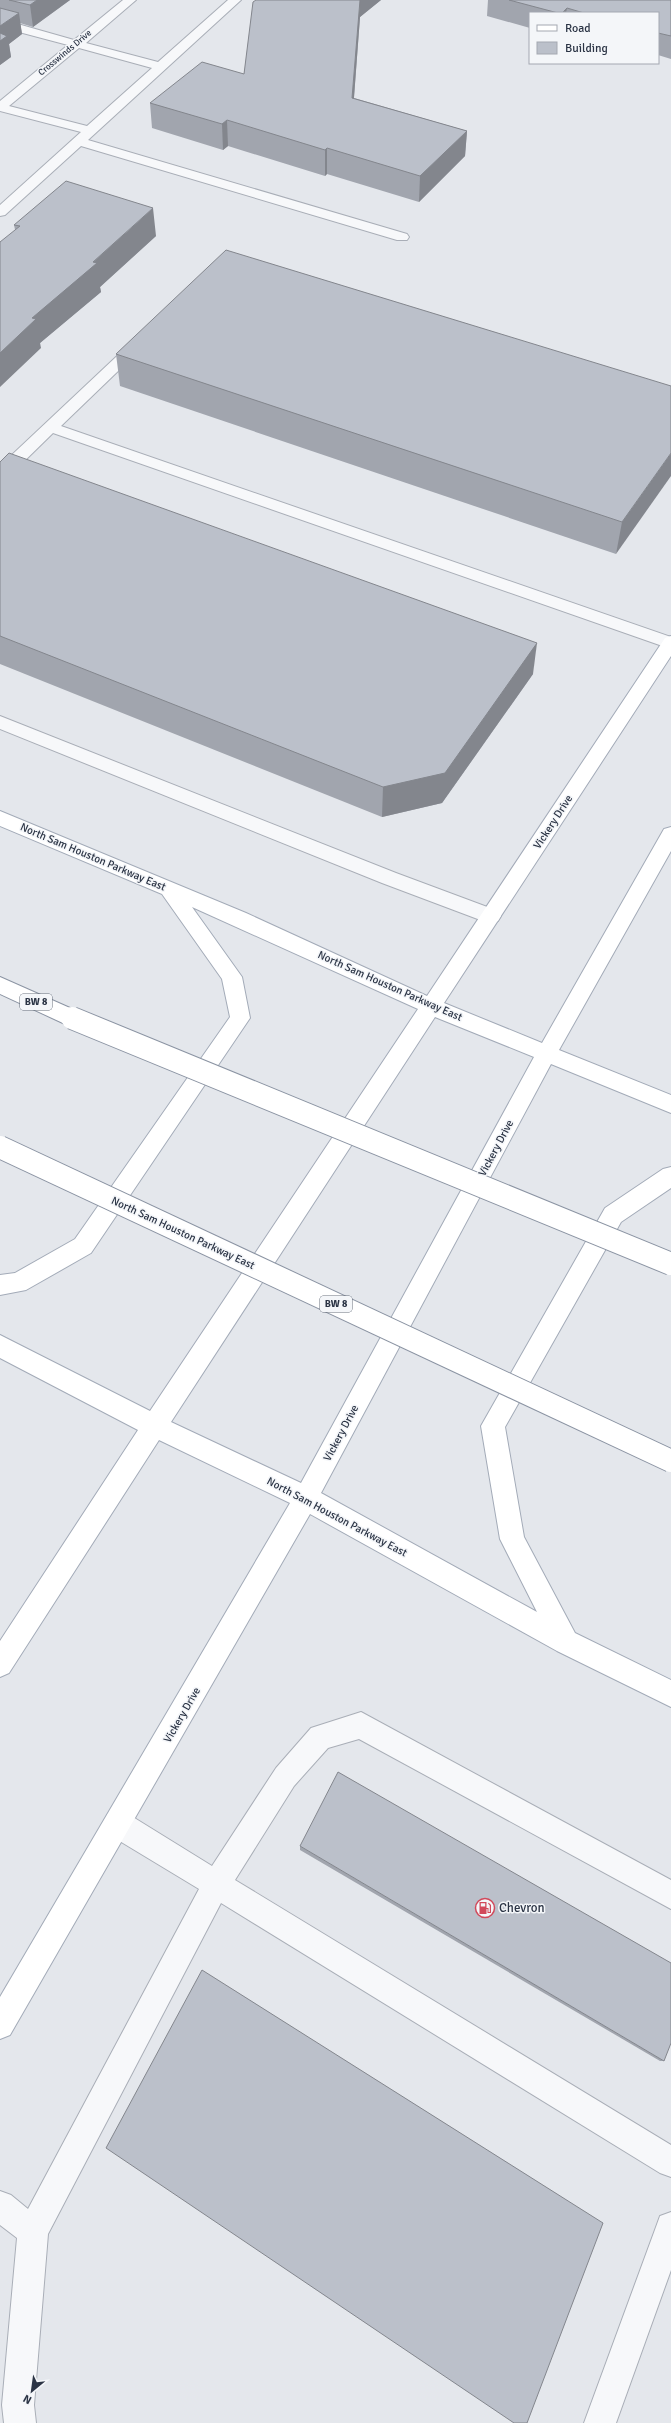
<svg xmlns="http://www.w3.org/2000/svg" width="671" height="2423" viewBox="0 0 671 2423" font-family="Signika,sans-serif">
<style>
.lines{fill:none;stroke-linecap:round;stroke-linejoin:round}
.minor-casing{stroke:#a9aeb7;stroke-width:2}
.major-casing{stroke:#a3abb8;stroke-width:2}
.highway-casing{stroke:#8b94a3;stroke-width:2}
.minor{fill:#f7f8fa;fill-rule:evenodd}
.major{fill:#fff;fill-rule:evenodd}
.highway{fill:#fff;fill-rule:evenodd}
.highway-bridge-casing{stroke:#8b94a3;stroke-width:24;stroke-linecap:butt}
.highway-bridge{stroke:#fff;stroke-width:22}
.wall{fill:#a1a5ae}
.shaded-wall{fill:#83868d}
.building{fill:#bbc0ca;stroke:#83868d}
.labels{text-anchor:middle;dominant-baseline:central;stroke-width:3;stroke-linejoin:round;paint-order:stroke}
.far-street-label{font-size:9px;fill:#2b3445;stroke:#f4f6f9}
.shield{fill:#f4f6f9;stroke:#676e7b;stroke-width:1}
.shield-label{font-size:10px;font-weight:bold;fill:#2b3445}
.street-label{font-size:11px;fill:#2b3445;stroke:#f4f6f9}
.near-poi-label{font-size:13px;fill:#2b3445;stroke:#f4f6f9;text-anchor:start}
</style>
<rect width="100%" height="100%" fill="#e4e7ec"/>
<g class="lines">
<defs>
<g id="minor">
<path d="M123,0H136L86,43L158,62L228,0H241L88,140L407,234L409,237L407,240H397L81,146L5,215L0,216V205L81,132L0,111V101L68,45L0,27V19L74,40ZM79,48L152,68L87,126L9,106Z"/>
<polygon points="138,340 145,344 143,347 61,426 671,637 671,649 53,433 6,479 0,480 0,466 133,341"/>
<polygon points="0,716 396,873 498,911 501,916 498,921 491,924 382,883 0,729"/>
<polygon points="361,1712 671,1880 671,1909 359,1739 328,1748 294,1786 235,1880 671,2145 671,2177 660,2173 221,1903 48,2234 34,2405 36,2423 4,2423 2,2405 17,2238 0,2225 0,2191 11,2195 28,2209 199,1889 108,1834 104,1824 108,1814 118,1810 128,1814 212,1866 276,1768 311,1728"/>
<polygon points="671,2212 671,2270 616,2423 584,2423 656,2227 660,2216"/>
</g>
<path id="major" d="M671,636V656L444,1003L542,1043L664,829L671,827V851L559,1050L671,1095V1113L551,1064L321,1493L537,1612L500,1539L481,1426L605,1208L663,1169L671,1167V1188L621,1222L505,1427L524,1537L575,1633L671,1680V1707L557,1651L310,1514L10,2035L0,2039V1997L290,1503L159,1440L9,1673L0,1677V1641L138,1430L0,1358V1335L150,1411L418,1009L192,907L242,977L250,1018L91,1253L26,1290L0,1295V1275L15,1273L75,1239L230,1017L222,979L162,894L0,826V811L246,913L427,996L665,638ZM435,1017L534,1057L301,1483L171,1422Z"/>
<polygon id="highway" points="0,977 79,1012 82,1018 79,1024 72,1026 65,1024 0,994"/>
</defs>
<use href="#minor" class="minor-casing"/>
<use href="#major" class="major-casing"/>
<use href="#highway" class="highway-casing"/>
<use href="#minor" class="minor"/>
<use href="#major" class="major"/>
<use href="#highway" class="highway"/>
<defs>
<g id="highway-bridge">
<polyline points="72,1018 671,1264"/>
<polyline points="0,1147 671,1461"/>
</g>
</defs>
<use href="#highway-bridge" class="highway-bridge-casing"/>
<use href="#highway-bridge" class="highway-bridge"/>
</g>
<g class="wall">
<polygon points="0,0 70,0 33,27 20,23 22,34 9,44 11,57 0,65"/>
<polygon points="256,0 381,0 360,17 354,98 467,131 465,156 419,202 327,174 325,176 228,146 223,150 152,128 150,103 244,74"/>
<polygon points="488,0 671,0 671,59 658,55 658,13 530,13 530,28 487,16"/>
<polygon points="14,225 156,236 100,287 101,292 40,343 41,348"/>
<polygon points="116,354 671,386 616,554 120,386"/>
<polygon points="0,462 533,674 442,803 382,817 0,664"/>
<polygon points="300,1846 664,2061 660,2061 300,1850"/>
</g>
<g class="shaded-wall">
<polygon points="37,0 70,0 33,27 30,5"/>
<polygon points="360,0 381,0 360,17 352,123 352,98"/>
<polygon points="567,8 566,13 562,13"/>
<polygon points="19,13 22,34 9,44 11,57 0,65 0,26"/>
<polygon points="227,120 228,146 223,150 222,124"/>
<polygon points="467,131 465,156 419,202 420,176"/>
<polygon points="327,148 327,174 325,176 325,150"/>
<polygon points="153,208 156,236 100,287 101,292 40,343 41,348 0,387 0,353 32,318"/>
<polygon points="671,453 671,476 616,554 622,522"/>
<polygon points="537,643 533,674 442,803 382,817 383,787"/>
</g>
<g class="building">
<polygon points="9,0 37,0 30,5"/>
<polygon points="256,0 360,0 352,98 467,131 420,176 327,148 325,150 227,120 222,124 150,103 202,62 244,74 253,2"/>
<polygon points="509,0 671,0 671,36 658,33 658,13 584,13 567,8 562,13 558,13"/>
<polygon points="0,8 19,13 0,26"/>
<polygon points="0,33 7,36 0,41"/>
<polygon points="66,181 153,208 93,262 97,263 32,318 36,319 0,353 0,242 20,226 14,225"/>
<polygon points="226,250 671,386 671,453 622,522 116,354"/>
<polygon points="9,453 537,643 445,773 383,787 0,636 0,462"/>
<polygon points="338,1772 671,1963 671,2043 664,2061 300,1846"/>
<polygon points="202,1970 603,2223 527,2423 514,2423 106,2148"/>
</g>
<defs>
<symbol id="fuel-ring" viewBox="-11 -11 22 22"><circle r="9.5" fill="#f4f6f9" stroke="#d1495b" stroke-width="1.5"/><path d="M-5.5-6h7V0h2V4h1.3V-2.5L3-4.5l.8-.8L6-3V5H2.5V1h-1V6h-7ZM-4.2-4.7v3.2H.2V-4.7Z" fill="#d1495b"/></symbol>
</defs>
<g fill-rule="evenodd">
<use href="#fuel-ring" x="474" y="1897" width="22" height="22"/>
</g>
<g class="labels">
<g class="far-street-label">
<text transform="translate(65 53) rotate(-40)">Crosswinds Drive</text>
</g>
<g class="shield">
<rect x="20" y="994" width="32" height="16" rx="3"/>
<rect x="320" y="1296" width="32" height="16" rx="3"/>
</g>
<g class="shield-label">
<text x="36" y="1002">BW 8</text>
<text x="336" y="1304">BW 8</text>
</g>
<g class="street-label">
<text transform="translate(553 822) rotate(-57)">Vickery Drive</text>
<text transform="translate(93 857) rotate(23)">North Sam Houston Parkway East</text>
<text transform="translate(390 986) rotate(24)">North Sam Houston Parkway East</text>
<text transform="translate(496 1148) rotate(-62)">Vickery Drive</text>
<text transform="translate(183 1233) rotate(25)">North Sam Houston Parkway East</text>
<text transform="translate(341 1433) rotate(-62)">Vickery Drive</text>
<text transform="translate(337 1517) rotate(28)">North Sam Houston Parkway East</text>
<text transform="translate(182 1715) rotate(-60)">Vickery Drive</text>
</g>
<g class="near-poi-label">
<text x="499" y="1908">Chevron</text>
</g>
</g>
<rect x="529" y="12" width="130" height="52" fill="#f4f6f9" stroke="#a4a8b1"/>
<rect x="537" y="25" width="20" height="6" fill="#ffffff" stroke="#a4a8b1"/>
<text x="565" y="32" font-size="12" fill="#2b3445">Road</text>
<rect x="537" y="42" width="20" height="12" fill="#bbc0ca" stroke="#a4a8b1"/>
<text x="565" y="52" font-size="12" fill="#2b3445">Building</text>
<g transform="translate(32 2391) rotate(209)" stroke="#f4f6f9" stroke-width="3" paint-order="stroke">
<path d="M0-3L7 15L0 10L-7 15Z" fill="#2b3445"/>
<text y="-6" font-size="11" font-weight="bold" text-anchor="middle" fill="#2b3445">N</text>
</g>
</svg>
